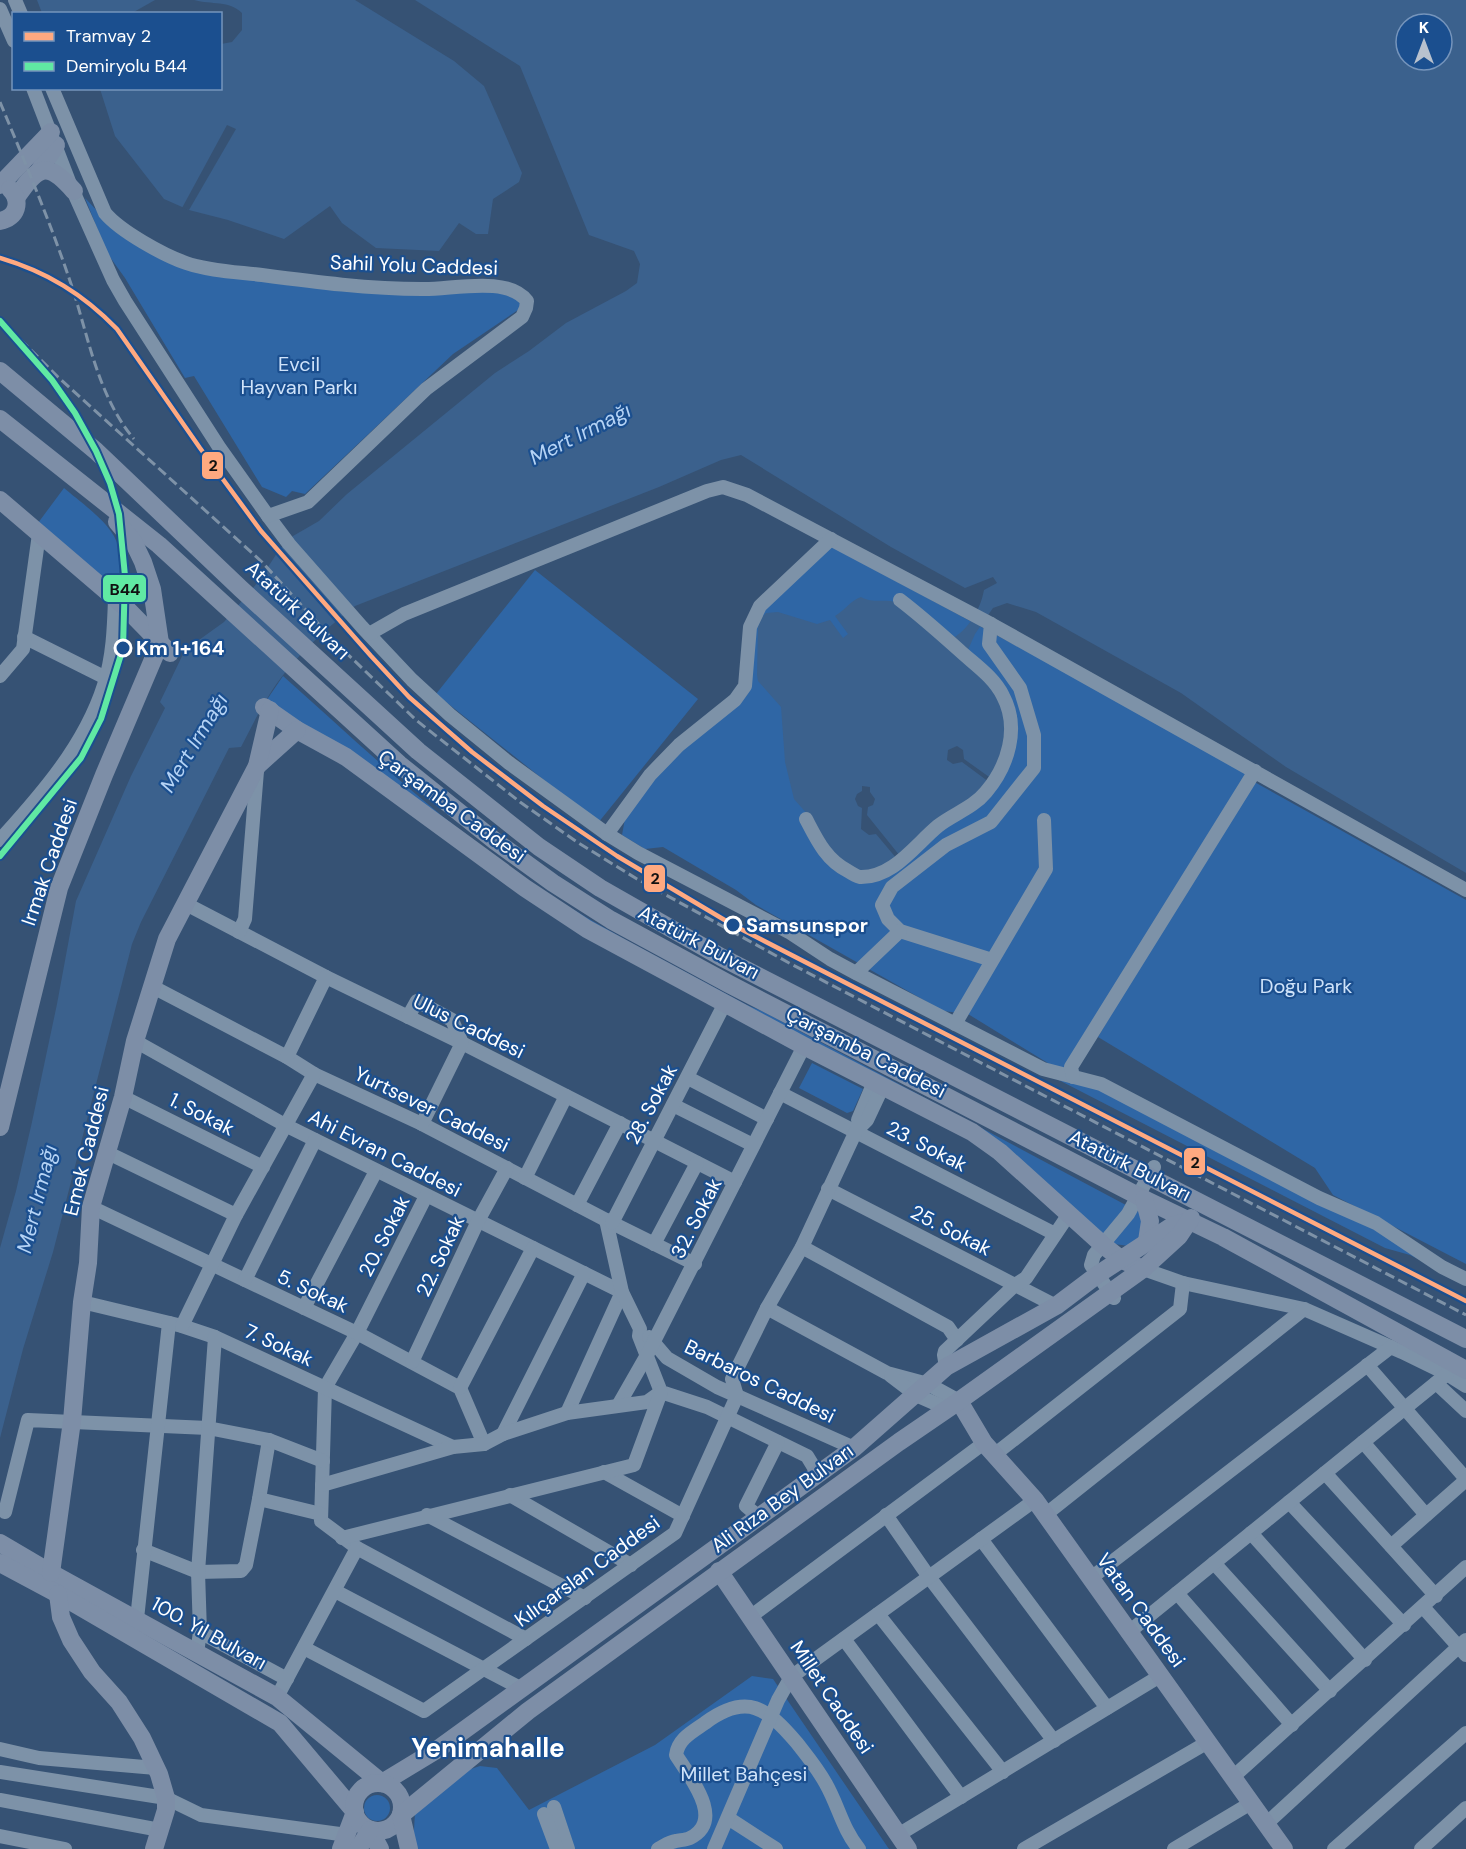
<svg xmlns="http://www.w3.org/2000/svg" width="1466" height="1849" viewBox="0 0 1466 1849" font-family="'DM Sans',sans-serif">
<style>
.green{fill:#2f66a5}
.water{fill:#3b618d;fill-rule:evenodd}
.pier{fill:#365274}
.lines{fill:none;stroke-linecap:round;stroke-linejoin:round}
.minor{stroke:#7d92a8;stroke-width:14}
.major{stroke:#7d8ea7;stroke-width:18}
.rail{stroke:#7e92a7;stroke-width:3;stroke-dasharray:10 4.5;stroke-linecap:butt}
.rail-1-casing{stroke:#1b4f8f;stroke-width:10}
.rail-1{stroke:#60e9a3;stroke-width:6}
.tram-1-casing{stroke:#1b4f8f;stroke-width:9}
.tram-1{stroke:#ffa980;stroke-width:4.5}
.stop-dot{fill:#1b4f8f;stroke:#fff;stroke-width:3}
.labels{text-anchor:middle;dominant-baseline:central;stroke-width:4.5;stroke-linejoin:round;paint-order:stroke}
.street-label{font-size:20px;fill:#fff;stroke:#1b4f8f}
.park-label{font-size:20px;fill:#cfe3fa;stroke:#1b4f8f}
.stop-label{font-size:20px;font-weight:bold;fill:#fff;stroke:#1b4f8f;text-anchor:start}
.water-label{font-size:21px;font-style:italic;fill:#b5d3f5;stroke:#1b4f8f}
.district-label{font-size:26px;font-weight:bold;fill:#fff;stroke:#1b4f8f}
.line-badge{stroke:#1b4f8f;stroke-width:2}
.pale-badge-label{font-size:16px;text-anchor:middle;font-weight:bold;fill:#111}
</style>
<rect width="100%" height="100%" fill="#365274"/>
<g class="green">
<polygon points="85,198 102,216 185,264 520,295 521,308 453,354 305,494 292,491 286,497 262,487 194,376 185,378 125,278 107,253"/>
<path d="M64,488C80,502 113,524 118,546C122,561 119,578 118,593L38,523Z"/>
<polygon points="829,545 1251,772 1064,1069 1056,1068 968,1014 943,1011 756,905 736,890 663,847 645,849 622,835 626,813 685,744 739,704 747,695 750,685 752,625 761,609"/>
<polygon points="535,570 698,699 598,823 436,694"/>
<path d="M283,676C358,743 431,812 513,870C586,922 668,962 747,1005L762,1011L1139,1212L1144,1219L1142,1236L1129,1246L1114,1244L996,1139L586,924L264,704Z"/>
<polygon points="1249,779 1466,900 1466,1264 1333,1195 1315,1168 1098,1037"/>
<polygon points="812,1063 863,1089 853,1111 847,1113 799,1088"/>
<polygon points="1049,1075 1089,1084 1360,1220 1430,1265 1410,1255 1385,1248"/>
<polygon points="752,1676 773,1679 889,1849 413,1849 415,1812 459,1773 480,1766 497,1768 529,1810 655,1745"/>
<circle cx="377" cy="1808" r="13"/>
</g>
<g class="water">
<polygon points="37,0 155,0 132,13 42,13"/>
<path d="M194,0H355L454,61L484,86L522,173L519,182L493,199L488,234H476L459,223L439,251L376,248L342,223L330,206L284,239L228,220L189,210L164,199L115,136L100,89L220,88L221,44L232,42L242,30V13C229,0 212,5 194,0Z"/>
<path d="M415,0H1466V873L1286,767L1181,693L1036,612L1007,603L993,608L975,634L964,659L1000,695L1008,739L989,782L888,867L857,874L830,854L809,816L794,799L785,762L781,707L758,681L757,675L758,627L761,618L766,613L778,612L817,624L830,620L843,638L848,634L835,616C845,610 851,600 861,597C873,604 886,598 898,603L946,642C966,633 980,612 984,590L997,583L993,577L965,588L891,547L741,455L721,460L659,487L355,606C323,631 289,662 268,697C258,713 250,730 241,747L229,748L141,922L132,944L53,1252L23,1349L0,1438V1248L16,1191L32,1122L57,1004L76,901L131,776L165,708L160,702L185,650L224,622L259,581L279,550L293,536L319,521L347,494L495,373L529,351L566,323L626,291L637,283L640,264L634,251L589,235L520,66ZM1406,24H1442V60H1406Z"/>
</g>
<g class="pier">
<polygon points="227,125 236,129 189,210 182,208"/>
<polygon points="957,746 963,750 964,759 992,779 989,782 962,762 953,764 947,760 948,750"/>
<polygon points="862,786 870,787 870,792 875,799 873,805 868,807 867,815 900,856 897,859 876,834 869,835 861,829 862,808 858,806 855,799 857,794 862,791"/>
</g>
<g class="lines">
<g class="minor">
<polyline points="15,0 21,14"/>
<polyline points="0,9 14,41"/>
<polyline points="33,88 70,184 113,280 125,301 219,447 268,516 289,544 362,627 412,680 450,715 509,763 607,834 638,853 789,932 830,959 856,973 1043,1069 1101,1084 1319,1198 1376,1223 1442,1267 1466,1279"/>
<path d="M52,88L105,213C120,231 163,255 186,263C209,271 238,272 262,275C315,282 369,289 422,289C451,290 507,275 527,301L526,308L522,317L426,389L308,502L268,516"/>
<polyline points="991,624 989,644 1020,688 1034,735 1034,768 991,822 946,845 892,887 882,905 888,919 900,931 992,960"/>
<polyline points="369,634 404,614 707,491 723,487 747,495 991,624 1466,890"/>
<polyline points="24,637 106,678"/>
<polyline points="0,676 23,649 39,534"/>
<path d="M806,819C817,840 826,860 848,871C851,873 856,876 860,877C893,878 915,845 938,826C953,814 973,808 986,792C1008,766 1020,728 1003,696C994,677 974,664 959,650C940,633 921,616 900,600"/>
<polyline points="607,834 650,775 679,745 735,700 745,686 750,627 760,606 831,539"/>
<path d="M0,840C41,795 85,745 104,685C113,657 114,628 115,599"/>
<polyline points="186,904 326,977 462,1043 735,1182"/>
<polyline points="239,932 245,919 257,771"/>
<polyline points="856,973 900,931"/>
<polyline points="153,987 287,1057 314,1074 422,1124 606,1220 695,1264"/>
<polyline points="408,1017 417,1001 452,1020 462,1043 422,1124"/>
<polyline points="955,1024 1046,869 1044,820"/>
<polyline points="135,1041 285,1125 622,1292 567,1413"/>
<polyline points="287,1057 326,977"/>
<polyline points="1073,1077 1071,1067 1255,771"/>
<polyline points="688,1078 767,1119"/>
<polyline points="780,1093 1055,1234"/>
<polyline points="123,1097 263,1167"/>
<polyline points="673,1105 753,1145"/>
<polyline points="858,1120 874,1082"/>
<polyline points="108,1153 236,1215"/>
<polyline points="525,1178 566,1096"/>
<polyline points="828,1189 1056,1306"/>
<polyline points="426,1196 357,1333 325,1388 321,1521 357,1548 526,1639"/>
<polyline points="577,1205 620,1123"/>
<polyline points="91,1207 357,1333 460,1388 484,1444"/>
<polyline points="606,1220 622,1292 640,1329 639,1336 661,1392 707,1407 807,1456 818,1474"/>
<polyline points="612,1223 725,1003"/>
<polyline points="654,1244 697,1163"/>
<polyline points="802,1247 948,1327 957,1340"/>
<polyline points="1143,1269 1183,1283 1304,1309 1402,1352 1447,1374 1466,1386"/>
<polyline points="245,1280 315,1140"/>
<polyline points="1114,1298 1091,1265 1094,1255 1128,1214 1154,1167"/>
<polyline points="82,1302 182,1326 215,1337 453,1447"/>
<polyline points="304,1308 376,1171"/>
<polyline points="767,1308 887,1373 928,1384 959,1401"/>
<polyline points="182,1326 236,1215 314,1074"/>
<polyline points="649,1337 667,1358 717,1387 854,1448"/>
<polyline points="412,1362 478,1221 507,1168"/>
<polyline points="1367,1365 1466,1479"/>
<polyline points="946,1367 944,1355 945,1351 1015,1285 1026,1278 1069,1214"/>
<polyline points="891,1376 916,1395 948,1409"/>
<polyline points="1436,1383 1466,1411"/>
<polyline points="460,1388 533,1248"/>
<polyline points="619,1404 647,1355 804,1046"/>
<polyline points="503,1434 584,1273"/>
<polyline points="1363,1442 1426,1515"/>
<polyline points="994,1455 1180,1309 1183,1283"/>
<polyline points="604,1472 683,1516"/>
<polyline points="1325,1473 1436,1596"/>
<polyline points="322,1485 453,1447 484,1444 503,1434 567,1413 647,1402 661,1392"/>
<polyline points="510,1495 631,1565"/>
<polyline points="259,1499 269,1440"/>
<polyline points="1289,1502 1404,1625"/>
<polyline points="5,1512 28,1420 208,1428 269,1440 323,1461"/>
<polyline points="427,1515 585,1598"/>
<polyline points="886,1515 929,1577 1054,1741"/>
<polyline points="1045,1515 1304,1309"/>
<polyline points="759,1517 746,1506 778,1442"/>
<polyline points="1251,1533 1365,1660"/>
<polyline points="342,1538 634,1465 661,1392"/>
<polyline points="981,1539 1107,1708"/>
<polyline points="1391,1546 1466,1480"/>
<polyline points="143,1550 198,1572 241,1571 246,1565 259,1499 321,1514"/>
<polyline points="1214,1563 1330,1691"/>
<polyline points="1091,1578 1391,1347"/>
<polyline points="335,1591 522,1689"/>
<polyline points="1177,1593 1292,1725"/>
<polyline points="1423,1607 1466,1655"/>
<polyline points="878,1614 1003,1772"/>
<polyline points="750,1617 984,1443"/>
<polyline points="137,1619 169,1323"/>
<polyline points="200,1632 287,1679"/>
<polyline points="1129,1632 1447,1374"/>
<polyline points="844,1639 961,1797"/>
<polyline points="304,1648 424,1711 675,1533 737,1396 732,1379 767,1308 802,1247 856,1131 867,1120 883,1086"/>
<polyline points="197,1653 200,1632 198,1572 215,1337"/>
<polyline points="277,1697 357,1548"/>
<polyline points="0,1749 39,1758 156,1768"/>
<polyline points="0,1772 166,1798 201,1815 347,1835"/>
<polyline points="1233,1777 1466,1567"/>
<polyline points="0,1800 160,1830"/>
<polyline points="554,1807 568,1849"/>
<polyline points="544,1814 557,1849"/>
<polyline points="728,1818 776,1849"/>
<polyline points="1266,1824 1466,1640"/>
<polyline points="898,1835 1160,1676"/>
<polyline points="0,1836 65,1849"/>
<path d="M658,1849C664,1846 669,1842 676,1841C680,1840 686,1840 690,1838C726,1820 689,1776 676,1755C678,1739 692,1732 705,1723C747,1692 767,1708 797,1743C807,1756 818,1769 826,1784C838,1805 843,1830 859,1849"/>
<polyline points="714,1849 778,1700 791,1677 1035,1500"/>
<polyline points="1024,1849 1208,1742"/>
<polyline points="1174,1849 1251,1803"/>
<polyline points="1334,1849 1466,1733"/>
<polyline points="1421,1849 1466,1808"/>
</g>
<g class="major">
<polyline points="39,171 56,145"/>
<polyline points="0,185 51,132"/>
<path d="M16,198C37,167 46,159 74,191"/>
<path d="M0,221C17,218 22,201 10,189"/>
<polyline points="0,371 96,451 241,589 418,751 539,847 600,888 721,957 1466,1339"/>
<polyline points="0,419 159,545 399,764 495,841 553,883 611,920 729,984 1144,1199 1223,1237 1466,1370"/>
<polyline points="0,500 125,607 170,653"/>
<polyline points="264,707 297,730 346,757 525,888 587,929 804,1046 972,1132 1000,1152 1103,1245 1122,1260 1143,1269"/>
<polyline points="257,766 297,730"/>
<polyline points="0,1127 59,888 104,775 160,643 152,589 143,562 133,541 117,522"/>
<polyline points="1144,1199 1150,1221 1147,1241"/>
<polyline points="959,1401 984,1443 1035,1500 1284,1849"/>
<polyline points="0,1543 51,1573 277,1697 382,1783 438,1749 854,1448 946,1367 1056,1306 1097,1275 1172,1226 1190,1221"/>
<polyline points="0,1563 58,1594 280,1723 355,1812 341,1849"/>
<polyline points="719,1571 908,1849"/>
<polyline points="51,1573 72,1421 82,1302 88,1263 91,1207 123,1097 135,1041 167,939 257,766 270,710"/>
<polyline points="58,1594 61,1617 71,1640 92,1672 119,1702 142,1738 159,1774 166,1798 166,1810 154,1849"/>
<circle cx="378" cy="1807" r="24"/>
<polyline points="370,1830 380,1849"/>
<polyline points="358,1849 370,1830"/>
<polyline points="409,1849 401,1815 528,1711 899,1442 956,1403 1143,1269 1179,1236 1191,1218"/>
</g>
<g class="rail">
<path d="M0,102C24,160 49,219 69,278C88,332 96,394 134,439"/>
<polyline points="0,319 58,377 262,562 336,643 416,720 520,802 577,842 637,879 791,964 1466,1315"/>
</g>
<defs>
<polyline id="rail-1" points="0,321 52,380 75,413 96,451 110,483 119,514 125,576 123,648 101,719 81,758 0,856"/>
</defs>
<use href="#rail-1" class="rail-1-casing"/>
<use href="#rail-1" class="rail-1"/>
<defs>
<path id="tram-1" d="M0,258C47,272 83,294 117,329L200,448L261,531L371,656L409,697L472,752L543,806L617,856L733,925L1466,1301"/>
</defs>
<use href="#tram-1" class="tram-1-casing"/>
<use href="#tram-1" class="tram-1"/>
</g>
<g class="stop-dot">
<circle cx="123" cy="648" r="8"/>
<circle cx="733" cy="925" r="8"/>
</g>
<g class="labels">
<g class="street-label">
<text transform="translate(414 265) rotate(2)">Sahil Yolu Caddesi</text>
<text transform="translate(298 610) rotate(43)">Atatürk Bulvarı</text>
<text transform="translate(452 806) rotate(36)">Çarşamba Caddesi</text>
<text transform="translate(49 862) rotate(-71)">Irmak Caddesi</text>
<text transform="translate(699 942) rotate(28)">Atatürk Bulvarı</text>
<text transform="translate(469 1026) rotate(26)">Ulus Caddesi</text>
<text transform="translate(866 1052) rotate(27)">Çarşamba Caddesi</text>
<text transform="translate(651 1104) rotate(-62)">28. Sokak</text>
<text transform="translate(432 1109) rotate(26)">Yurtsever Caddesi</text>
<text transform="translate(202 1114) rotate(27)">1. Sokak</text>
<text transform="translate(927 1146) rotate(27)">23. Sokak</text>
<text transform="translate(86 1151) rotate(-76)">Emek Caddesi</text>
<text transform="translate(385 1153) rotate(27)">Ahi Evran Caddesi</text>
<text transform="translate(1130 1165) rotate(27)">Atatürk Bulvarı</text>
<text transform="translate(696 1218) rotate(-63)">32. Sokak</text>
<text transform="translate(951 1230) rotate(27)">25. Sokak</text>
<text transform="translate(384 1236) rotate(-63)">20. Sokak</text>
<text transform="translate(440 1256) rotate(-65)">22. Sokak</text>
<text transform="translate(313 1291) rotate(25)">5. Sokak</text>
<text transform="translate(279 1345) rotate(25)">7. Sokak</text>
<text transform="translate(760 1381) rotate(26)">Barbaros Caddesi</text>
<text transform="translate(782 1498) rotate(-36)">Ali Rıza Bey Bulvarı</text>
<text transform="translate(587 1571) rotate(-36)">Kılıçarslan Caddesi</text>
<text transform="translate(1141 1610) rotate(54)">Vatan Caddesi</text>
<text transform="translate(209 1633) rotate(29)">100. Yıl Bulvarı</text>
<text transform="translate(832 1697) rotate(56)">Millet Caddesi</text>
</g>
<g class="park-label">
<text x="299" y="364">Evcil<tspan x="299" dy="23">Hayvan Parkı</tspan></text>
<text x="1306" y="986">Doğu Park</text>
<text x="744" y="1774">Millet Bahçesi</text>
</g>
<g class="stop-label">
<text x="136" y="648">Km 1+164</text>
<text x="746" y="925">Samsunspor</text>
</g>
<g class="water-label">
<text transform="translate(580 434) rotate(-27)">Mert Irmağı</text>
<text transform="translate(194 743) rotate(-59)">Mert Irmağı</text>
<text transform="translate(37 1199) rotate(-76)">Mert Irmağı</text>
</g>
<g class="district-label">
<text x="488" y="1748">Yenimahalle</text>
</g>
</g>
<g class="line-badge">
<rect x="201" y="451" width="23" height="29" rx="6" fill="#ffa980"/>
<rect x="102" y="574" width="45" height="29" rx="6" fill="#60e9a3"/>
<rect x="643" y="864" width="23" height="29" rx="6" fill="#ffa980"/>
<rect x="1183" y="1147" width="23" height="29" rx="6" fill="#ffa980"/>
</g>
<g class="pale-badge-label">
<text x="213" y="471">2</text>
<text x="125" y="595">B44</text>
<text x="655" y="884">2</text>
<text x="1195" y="1168">2</text>
</g>
<rect x="12" y="12" width="210" height="78" fill="#1b4f8f" stroke="#7695bc" stroke-width="1.5"/>
<rect x="24" y="32" width="30" height="9" fill="#ffa980" stroke="#7695bc" stroke-width="1.5"/>
<text x="66" y="42" font-size="18" fill="#ffffff">Tramvay 2</text>
<rect x="24" y="62" width="30" height="9" fill="#60e9a3" stroke="#7695bc" stroke-width="1.5"/>
<text x="66" y="72" font-size="18" fill="#ffffff">Demiryolu B44</text>
<g transform="translate(1424 42)"><circle r="28" fill="#1b4f8f" stroke="#7695bc" stroke-width="1.5"/>
<path d="M0-4.5L10 22L0 15L-10 22Z" fill="#b9c2ce"/>
<text y="-9" font-size="16" font-weight="bold" text-anchor="middle" fill="#ffffff">K</text>
</g>
</svg>
